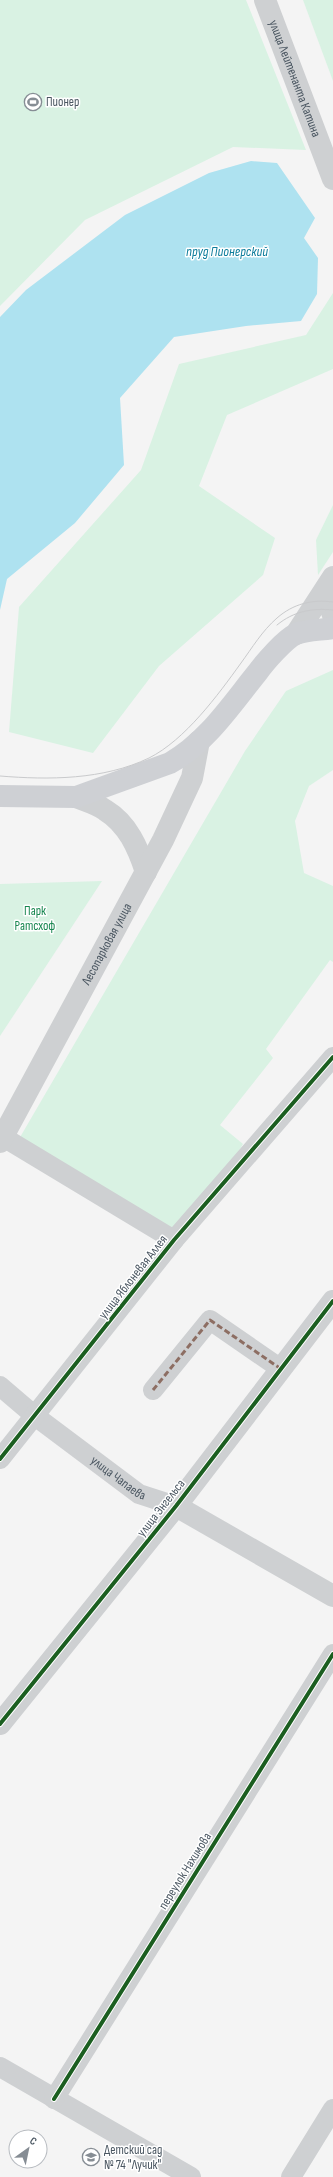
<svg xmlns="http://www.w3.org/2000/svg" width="333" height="2177" viewBox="0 0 333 2177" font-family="'Sofia Sans Condensed',sans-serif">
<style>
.green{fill:#d9f2e3}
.water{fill:#aee2f0}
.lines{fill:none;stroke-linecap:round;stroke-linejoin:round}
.minor{stroke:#ced0d2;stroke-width:20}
.tertiary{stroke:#ced0d2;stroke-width:22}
.secondary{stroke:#ced0d4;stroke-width:22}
.tram{stroke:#c9cacc;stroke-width:1}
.quiet{stroke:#8d6e63;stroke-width:3;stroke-dasharray:6 3;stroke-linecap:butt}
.cycleway-casing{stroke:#fff;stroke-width:6}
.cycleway{stroke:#1b5e20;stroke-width:4}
.labels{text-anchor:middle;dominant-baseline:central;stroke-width:3;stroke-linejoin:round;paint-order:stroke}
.street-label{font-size:13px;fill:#4a5661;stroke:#fff}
.poi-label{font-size:13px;fill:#4a5661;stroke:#fff;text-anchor:start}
.park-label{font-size:13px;fill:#17864f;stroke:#fff}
.water-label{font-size:14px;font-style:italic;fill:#0c7c9b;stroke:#fff}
</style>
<rect width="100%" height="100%" fill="#f4f4f4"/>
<g class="green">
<polygon points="0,0 246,0 306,150 233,147 85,220 0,306"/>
<polygon points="303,0 333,0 333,81"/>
<polygon points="333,293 333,369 227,415 199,486 275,538 263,575 159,666 93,753 9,732 19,607 141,470 179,364 306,335"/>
<polygon points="333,505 333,552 318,575 316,540"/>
<polygon points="333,670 333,770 309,786 295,821 304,873 333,886 333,962 330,960 266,1049 273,1058 220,1125 243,1144 234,1159 176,1232 19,1139 245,751 286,691"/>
<polygon points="102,881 0,1036 0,884"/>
</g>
<polygon class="water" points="251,161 277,163 315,218 304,238 318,258 317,294 301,321 246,326 174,337 120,398 124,465 75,523 7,579 0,610 0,317 26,290 125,215 209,173"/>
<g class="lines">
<g class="minor">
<polyline points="3,1137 174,1240"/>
<path id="s1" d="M0,1386L35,1416L139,1494L176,1506"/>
<polyline points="153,1390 210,1320 281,1369"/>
<polyline points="0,1459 174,1240 333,1057"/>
<polyline points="0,2067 191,2177"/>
<polyline points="54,2099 333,1654"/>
<polyline points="291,2177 333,2109"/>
</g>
<g class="tertiary">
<path id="s2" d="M265,0L333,179"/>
<polyline points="327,587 328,601 333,615"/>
<polyline points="296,634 333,577"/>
<path d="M76,797C86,801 97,804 105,810C128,824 138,848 146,872"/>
<path id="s3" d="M0,1142L163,840L192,778L199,741"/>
<polyline points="176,1506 333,1596"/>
<polyline points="0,1724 176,1506 333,1301"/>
</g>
<path class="secondary" d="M0,796L76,797L170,763C207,742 231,705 257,673C265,662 285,639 296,634C306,630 322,630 333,628"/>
<g class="tram">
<path d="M277,625C294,611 312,608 333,610"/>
<path d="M0,776C49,780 103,780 149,758C185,740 218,695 241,663C252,648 262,631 277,618C293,604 312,599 333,602"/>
</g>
<polyline class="quiet" points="153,1390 210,1320 281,1369"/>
<defs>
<g id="cycleway">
<polyline points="0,1459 174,1240 333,1057"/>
<polyline points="0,1724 176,1506 333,1301"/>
<polyline points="54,2099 333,1654"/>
</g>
</defs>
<use href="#cycleway" class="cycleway-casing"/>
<use href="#cycleway" class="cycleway"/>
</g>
<defs>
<symbol id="stadium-ring" viewBox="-11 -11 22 22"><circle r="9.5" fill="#fff" stroke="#868d94" stroke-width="1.5"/><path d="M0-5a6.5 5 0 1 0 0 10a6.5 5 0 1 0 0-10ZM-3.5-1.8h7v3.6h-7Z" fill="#868d94"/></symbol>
<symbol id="school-ring" viewBox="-11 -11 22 22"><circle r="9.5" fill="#fff" stroke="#868d94" stroke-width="1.5"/><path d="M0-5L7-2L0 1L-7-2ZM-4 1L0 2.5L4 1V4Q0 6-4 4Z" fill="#868d94"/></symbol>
</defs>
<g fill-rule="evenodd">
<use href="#stadium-ring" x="23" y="92" width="20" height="20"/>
<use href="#school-ring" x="81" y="2147" width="20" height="20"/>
</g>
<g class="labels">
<g class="street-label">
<text stroke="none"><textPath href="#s2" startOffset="84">улица Лейтенанта Катина</textPath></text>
<text stroke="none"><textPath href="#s3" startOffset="225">Лесопарковая улица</textPath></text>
<text transform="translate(133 1277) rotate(-52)">улица Яблоневая Аллея</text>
<text stroke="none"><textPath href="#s1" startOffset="150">улица Чапаева</textPath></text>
<text transform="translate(161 1508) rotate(-52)">улица Энгельса</text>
<text transform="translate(185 1871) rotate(-58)">переулок Нахимова</text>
</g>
<g class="poi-label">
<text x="46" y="102">Пионер</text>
<text x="104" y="2150">Детский сад<tspan x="104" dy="15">№ 74 "Лучик"</tspan></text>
</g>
<g class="park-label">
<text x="35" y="911">Парк<tspan x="35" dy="15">Ратсхоф</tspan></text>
</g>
<g class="water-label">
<text x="227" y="251">пруд Пионерский</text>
</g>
</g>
<g transform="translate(28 2149) rotate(33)"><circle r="19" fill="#ffffff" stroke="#b7bbc0"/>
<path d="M0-3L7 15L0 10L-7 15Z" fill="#868d94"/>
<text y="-6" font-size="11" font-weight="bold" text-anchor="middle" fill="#4a5661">С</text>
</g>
</svg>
